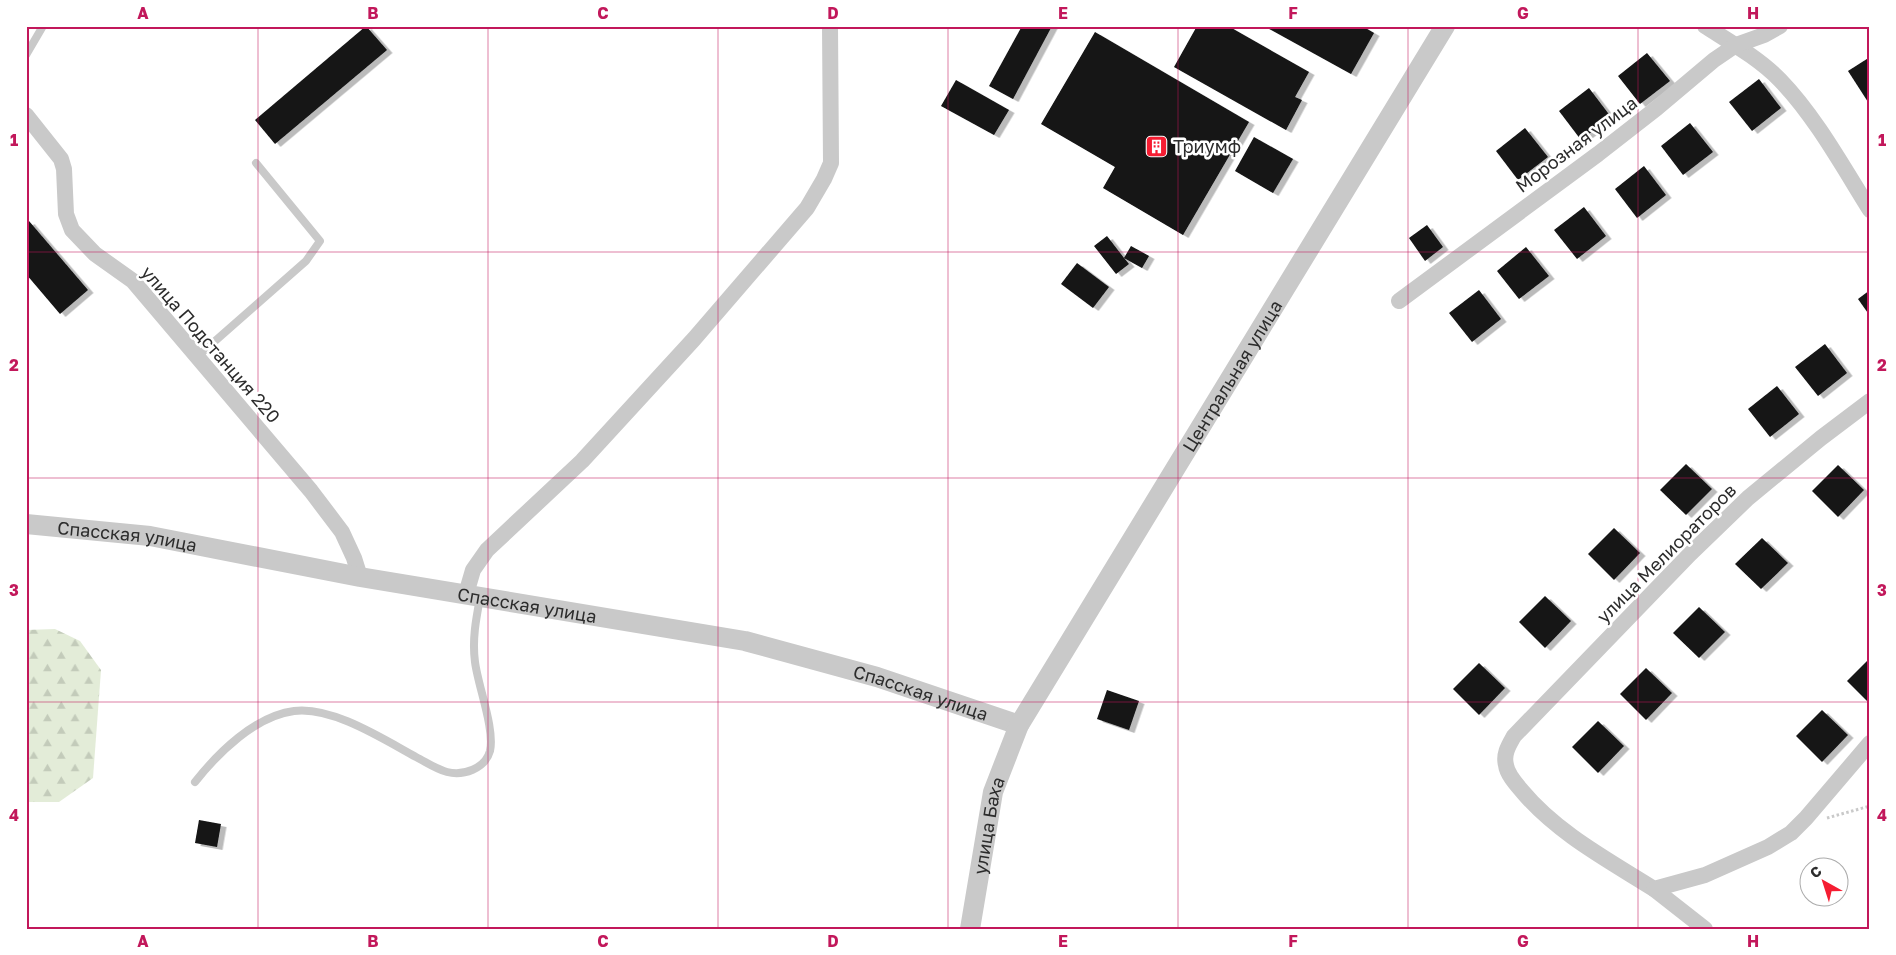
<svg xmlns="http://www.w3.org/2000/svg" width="1896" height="955" viewBox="0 0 1896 955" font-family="'Golos Text',sans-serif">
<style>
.forest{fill:url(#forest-firs)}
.building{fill:#131313;filter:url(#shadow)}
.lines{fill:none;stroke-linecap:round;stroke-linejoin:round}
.path{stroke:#c9c9c9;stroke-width:3;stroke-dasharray:2.5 2.5;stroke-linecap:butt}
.service{stroke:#c9c9c9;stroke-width:8}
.minor{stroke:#c9c9c9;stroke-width:16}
.tertiary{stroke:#c9c9c9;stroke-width:20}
.grid{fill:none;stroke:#c2185b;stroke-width:1;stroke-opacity:0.55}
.labels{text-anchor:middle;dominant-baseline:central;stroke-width:5;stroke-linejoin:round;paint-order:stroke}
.street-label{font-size:18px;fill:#2c2c2c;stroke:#fff}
.poi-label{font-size:18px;fill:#2c2c2c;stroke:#fff;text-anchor:start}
.neatline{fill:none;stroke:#c2185b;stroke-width:2}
.grid-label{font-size:16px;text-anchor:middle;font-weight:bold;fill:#c2185b}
</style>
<defs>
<pattern id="forest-firs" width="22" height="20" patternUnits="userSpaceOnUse" patternTransform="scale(1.25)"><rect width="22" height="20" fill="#e3ecd8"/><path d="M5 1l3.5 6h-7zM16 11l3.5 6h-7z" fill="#c3cbba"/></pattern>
<filter id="shadow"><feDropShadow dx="5.5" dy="3" stdDeviation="0" flood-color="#0004"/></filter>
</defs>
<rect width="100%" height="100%" fill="#fff"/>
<polygon class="forest" points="55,629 80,641 101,670 93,778 59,802 26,802 26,630"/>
<g class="building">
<polygon points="366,26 387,50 275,144 255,120"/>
<polygon points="1022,26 1052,26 1013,99 989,86"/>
<polygon points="1197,26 1228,26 1309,72 1295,97 1302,100 1286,130 1174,67"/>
<polygon points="1264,26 1362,26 1374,33 1351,74"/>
<polygon points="1095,32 1249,122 1183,235 1103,188 1115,167 1041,124"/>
<polygon points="1647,53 1670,81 1640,104 1618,76"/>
<polygon points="1870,57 1870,101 1868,102 1848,71"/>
<polygon points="1759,79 1781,108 1752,131 1729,102"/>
<polygon points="956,80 1009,110 994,135 941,106"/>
<polygon points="1589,88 1611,117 1581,140 1559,111"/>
<polygon points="1690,123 1713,152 1683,175 1661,146"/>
<polygon points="1525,128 1548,157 1518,180 1496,151"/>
<polygon points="1254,137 1293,159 1273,193 1235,171"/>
<polygon points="1644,166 1666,195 1637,218 1615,189"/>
<polygon points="1584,207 1606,236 1577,259 1554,230"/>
<polygon points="29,221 88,290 60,314 26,274 26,223"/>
<polygon points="1427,225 1443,247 1425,261 1409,238"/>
<polygon points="1107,236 1124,258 1131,246 1149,256 1142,268 1124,258 1129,264 1116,274 1094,246"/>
<polygon points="1526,247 1549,276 1519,299 1497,271"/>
<polygon points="1077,263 1109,287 1093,308 1061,284"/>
<polygon points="1479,290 1501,319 1472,342 1449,313"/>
<polygon points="1870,290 1870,316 1858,299"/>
<polygon points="1825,344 1847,373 1818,396 1795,367"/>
<polygon points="1777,386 1799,414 1770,437 1748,409"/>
<polygon points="1686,464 1712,489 1686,515 1660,490"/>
<polygon points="1838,465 1864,490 1838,517 1812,491"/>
<polygon points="1614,528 1640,553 1614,580 1588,554"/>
<polygon points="1762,538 1788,563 1761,589 1735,564"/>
<polygon points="1545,596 1571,621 1545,648 1519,622"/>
<polygon points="1699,607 1725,632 1699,658 1673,633"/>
<polygon points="1870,658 1870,704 1847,681"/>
<polygon points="1479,663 1505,688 1479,715 1453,689"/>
<polygon points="1646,668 1672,693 1646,720 1620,694"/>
<polygon points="1107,690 1139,701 1129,730 1097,719"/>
<polygon points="1822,710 1848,735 1822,762 1796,736"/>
<polygon points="1598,721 1624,746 1598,773 1572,747"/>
<polygon points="199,820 221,824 217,847 195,843"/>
</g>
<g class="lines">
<polyline class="path" points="1827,818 1870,806"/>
<g class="service">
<polyline points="26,55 43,26"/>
<polyline points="198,356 306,261 320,241 256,163"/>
<path d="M195,782C218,753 255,716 294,711C332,706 383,739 416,757C426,762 436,769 447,772C463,776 485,769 490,751C495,729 478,686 475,662C472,640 476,619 480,598"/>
</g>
<g class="minor">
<path d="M1705,26C1730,42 1760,59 1780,80C1815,116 1843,167 1870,210"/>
<polyline points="26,115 61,159 64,169 66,214 72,230 95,254 133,281 311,491 342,532 354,558 360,577"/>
<polyline points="1399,301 1598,154 1657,108 1714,60 1736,45 1764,35 1780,26"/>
<path d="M1870,401L1821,438L1748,498L1690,554L1514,736C1509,745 1503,754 1506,765C1507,774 1516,784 1522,791C1557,833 1608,860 1654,889L1705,875L1768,847L1791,833L1806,818L1870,743"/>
<polyline points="466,594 473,570 487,550 582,461 694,339 807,208 824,179 831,163 830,26"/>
<polyline points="1654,889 1705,929"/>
</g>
<g class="tertiary">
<path id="s1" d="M26,524L150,536L360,577L745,641L877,677L1019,725"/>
<path id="s2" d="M970,929L993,792L1019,725L1445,26"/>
</g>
</g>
<path class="grid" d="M258,26V929M488,26V929M718,26V929M948,26V929M1178,26V929M1408,26V929M1638,26V929M26,252H1870M26,478H1870M26,702H1870"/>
<defs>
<symbol id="building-square" viewBox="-11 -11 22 22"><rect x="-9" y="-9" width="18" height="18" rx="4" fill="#f51d32" stroke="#fff"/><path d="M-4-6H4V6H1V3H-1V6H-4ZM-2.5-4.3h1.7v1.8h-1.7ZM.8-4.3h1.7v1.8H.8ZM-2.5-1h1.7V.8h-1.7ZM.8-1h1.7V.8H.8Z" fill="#fff"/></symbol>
</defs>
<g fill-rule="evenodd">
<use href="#building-square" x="1144" y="134" width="25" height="25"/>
</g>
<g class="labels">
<g class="street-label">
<text transform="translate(1576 144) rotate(-37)">Морозная улица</text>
<text transform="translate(211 344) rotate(49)">улица Подстанция 220</text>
<text stroke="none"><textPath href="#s2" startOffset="620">Центральная улица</textPath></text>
<text stroke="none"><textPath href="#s1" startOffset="102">Спасская улица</textPath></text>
<text transform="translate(1666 553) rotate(-45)">улица Мелиораторов</text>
<text stroke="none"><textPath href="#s1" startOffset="508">Спасская улица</textPath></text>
<text stroke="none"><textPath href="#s1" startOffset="912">Спасская улица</textPath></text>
<text stroke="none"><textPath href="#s2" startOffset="105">улица Баха</textPath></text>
</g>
<g class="poi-label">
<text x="1173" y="146">Триумф</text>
</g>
</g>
<rect width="1896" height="955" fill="none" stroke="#ffffff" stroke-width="55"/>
<g transform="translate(1824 882) rotate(321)"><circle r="24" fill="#ffffff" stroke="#ababab"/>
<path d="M0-4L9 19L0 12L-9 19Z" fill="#f51d32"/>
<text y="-8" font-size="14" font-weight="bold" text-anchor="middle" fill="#2c2c2c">С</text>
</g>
<rect x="28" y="28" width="1840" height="900" class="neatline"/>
<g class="grid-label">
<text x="143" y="19">A</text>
<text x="373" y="19">B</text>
<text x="603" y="19">C</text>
<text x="833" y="19">D</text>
<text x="1063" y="19">E</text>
<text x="1293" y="19">F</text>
<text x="1523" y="19">G</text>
<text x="1753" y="19">H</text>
<text x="14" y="146">1</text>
<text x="1882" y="146">1</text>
<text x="14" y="371">2</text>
<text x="1882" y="371">2</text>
<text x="14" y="596">3</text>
<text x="1882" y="596">3</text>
<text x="14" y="821">4</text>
<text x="1882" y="821">4</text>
<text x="143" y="947">A</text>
<text x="373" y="947">B</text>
<text x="603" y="947">C</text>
<text x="833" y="947">D</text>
<text x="1063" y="947">E</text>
<text x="1293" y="947">F</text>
<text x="1523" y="947">G</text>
<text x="1753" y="947">H</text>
</g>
</svg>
